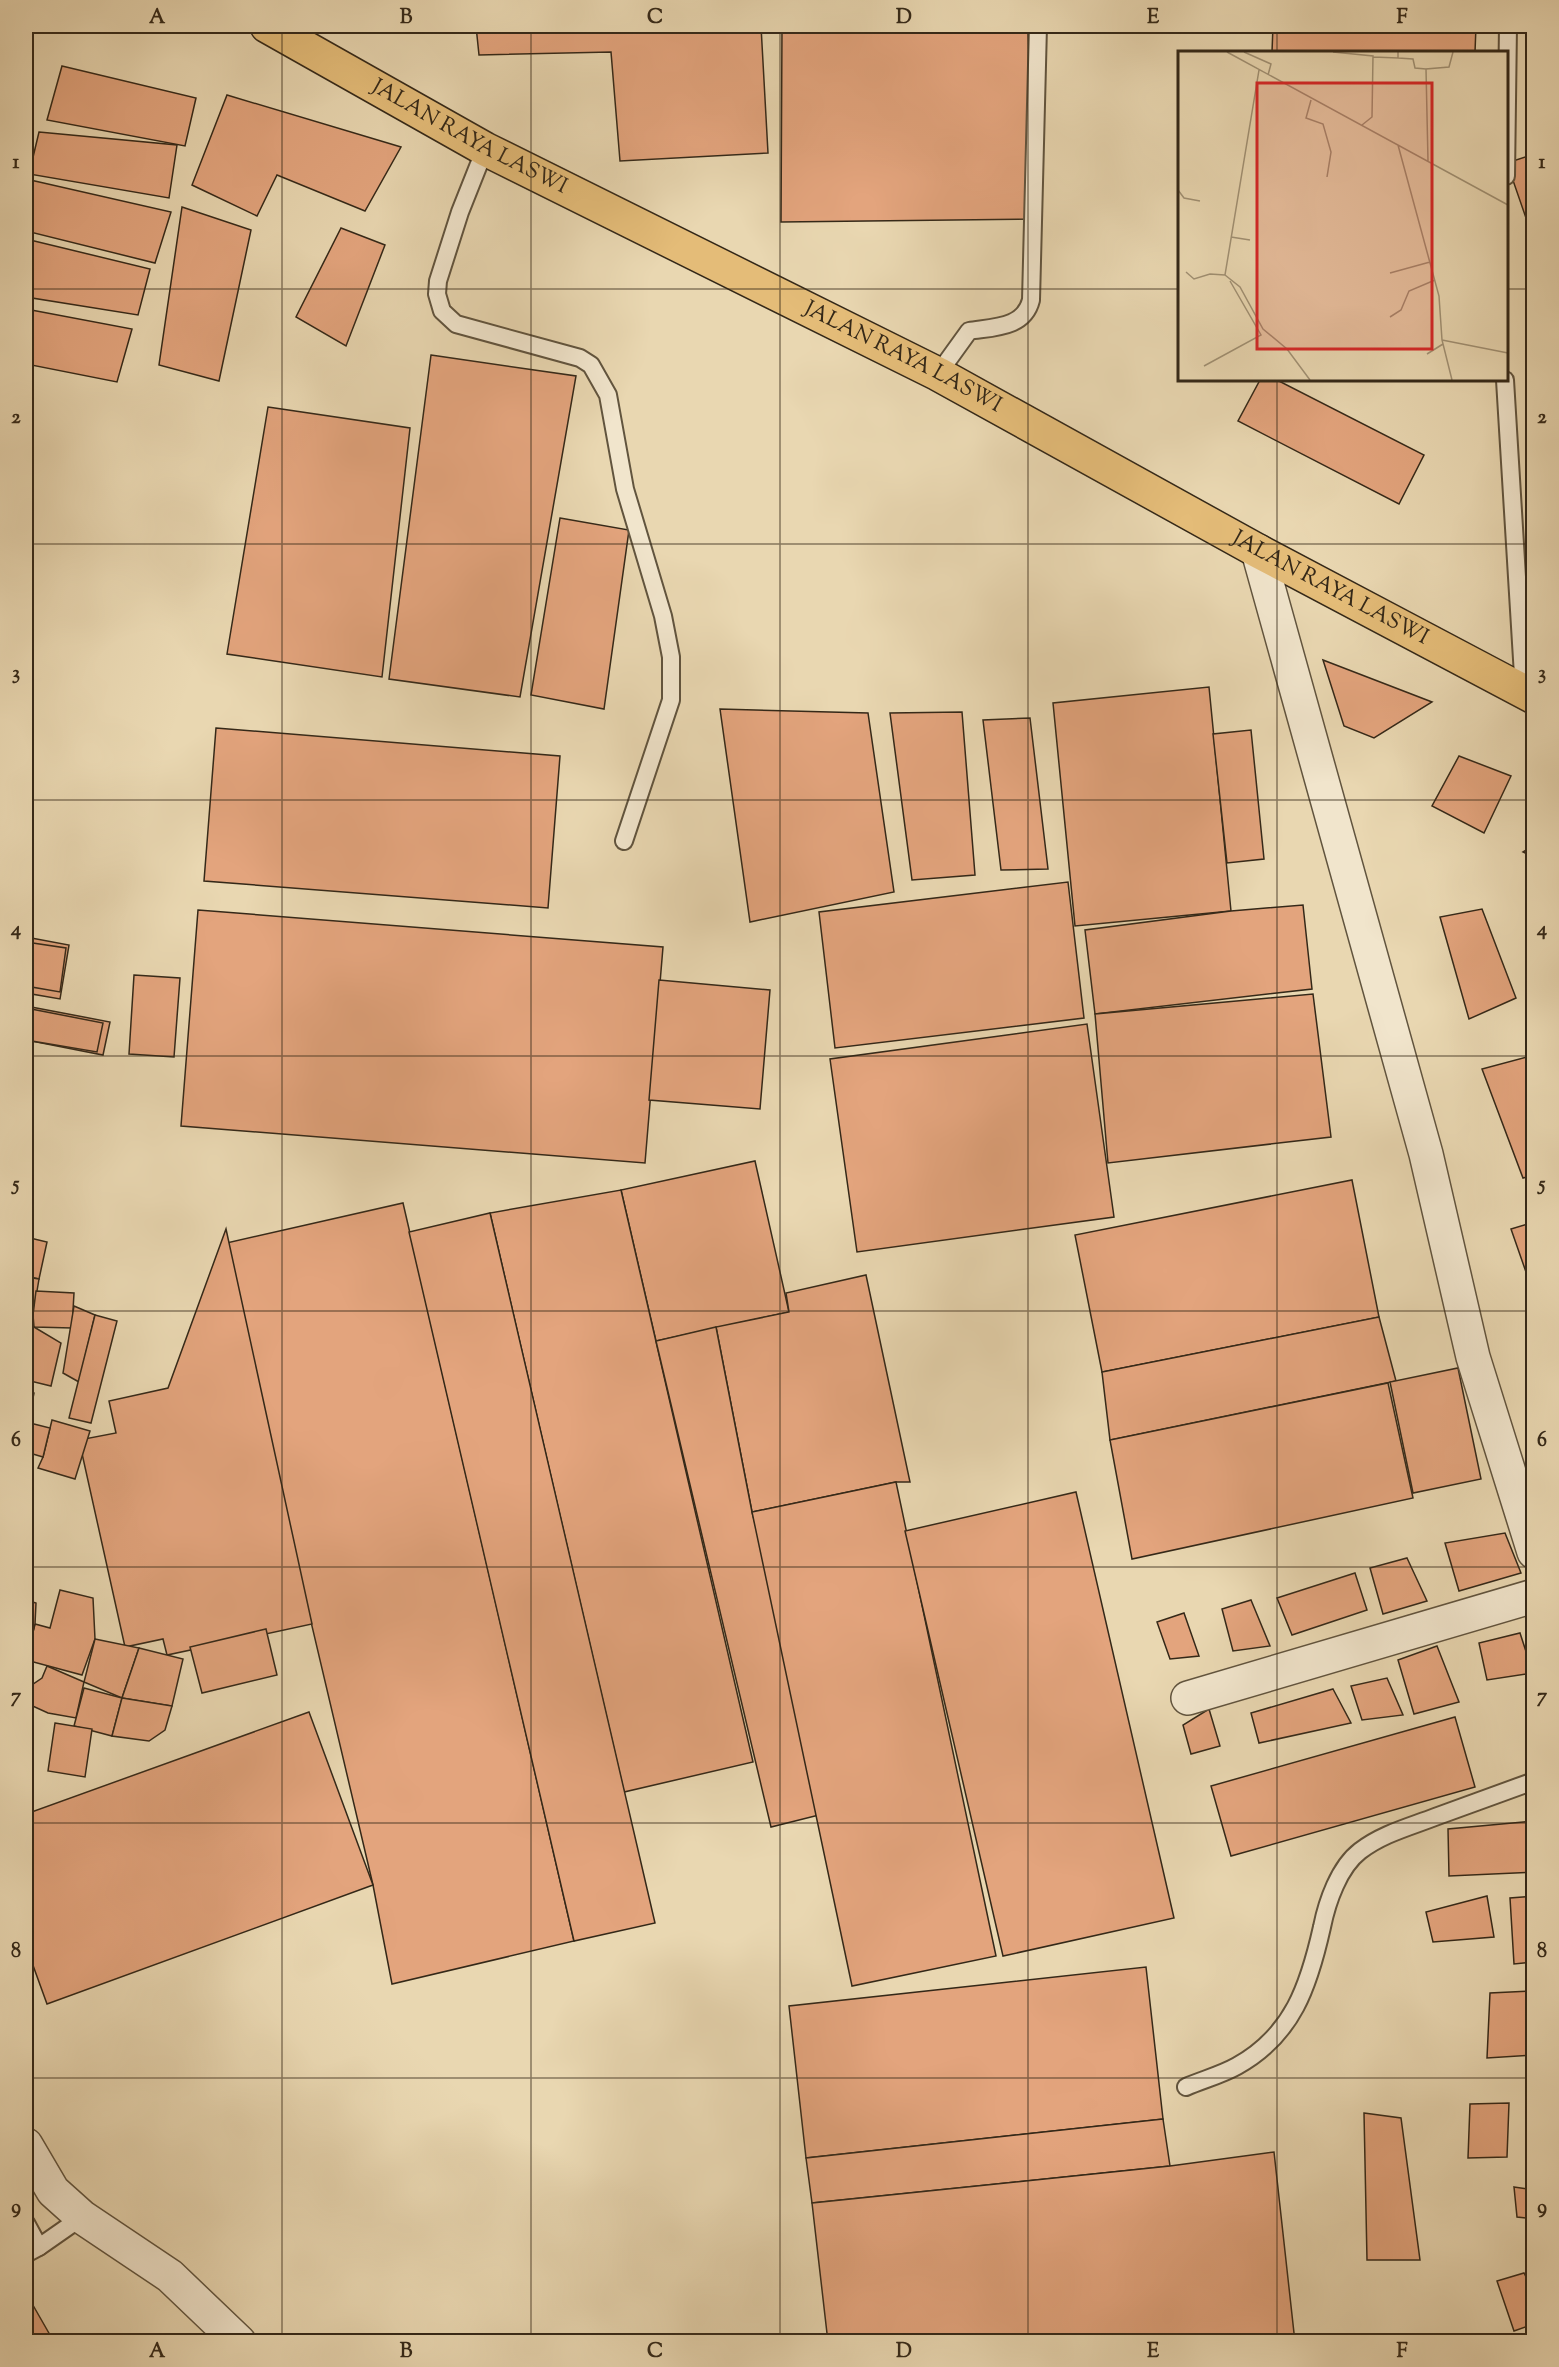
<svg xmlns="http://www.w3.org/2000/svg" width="1559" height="2367" viewBox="0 0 1559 2367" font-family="'Sorts Mill Goudy',serif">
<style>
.building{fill:#e3a47d;stroke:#342818;stroke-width:1.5}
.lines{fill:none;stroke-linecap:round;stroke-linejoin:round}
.service-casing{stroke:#61543e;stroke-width:20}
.minor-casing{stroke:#61543e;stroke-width:36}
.primary-casing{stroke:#342818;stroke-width:36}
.service{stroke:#f1e5cc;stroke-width:16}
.minor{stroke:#f1e5cc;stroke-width:33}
.primary{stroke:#e4bc78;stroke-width:33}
.grid{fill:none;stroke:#342818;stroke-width:1.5;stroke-opacity:0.55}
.labels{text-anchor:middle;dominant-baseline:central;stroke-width:6;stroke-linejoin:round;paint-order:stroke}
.street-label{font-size:22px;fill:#342818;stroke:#f1e5cc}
.inset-road{fill:none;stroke:#a19174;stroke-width:1.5}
.view{fill:#d62828;fill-opacity:0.15;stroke:#d62828;stroke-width:3}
.inset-edge{fill:none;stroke:#342818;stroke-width:3}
.neatline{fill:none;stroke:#342818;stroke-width:2}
.grid-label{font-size:20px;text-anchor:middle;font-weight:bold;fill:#342818}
</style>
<rect width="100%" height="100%" fill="#e9d7b1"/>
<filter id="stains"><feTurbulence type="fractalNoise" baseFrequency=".00333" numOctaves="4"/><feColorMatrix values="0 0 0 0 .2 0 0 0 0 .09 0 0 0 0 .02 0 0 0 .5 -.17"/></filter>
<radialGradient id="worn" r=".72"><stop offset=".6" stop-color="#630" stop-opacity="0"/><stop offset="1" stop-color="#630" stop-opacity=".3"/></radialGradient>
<g class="building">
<polygon points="476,26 761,26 768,153 620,161 611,52 479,55"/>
<polygon points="782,26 1028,26 1034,219 781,222"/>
<polygon points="1273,26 1476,26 1475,52 1272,52"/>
<polygon points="62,66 196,98 185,146 47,120"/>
<polygon points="227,95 401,147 365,211 277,175 257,216 192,185"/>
<polygon points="39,132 177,145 169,198 29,174"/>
<polygon points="1534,154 1534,217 1526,218 1507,163"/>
<polygon points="26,179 171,212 155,263 26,231"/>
<polygon points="182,207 251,230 219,381 159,365"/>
<polygon points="1534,217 1534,264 1529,264 1526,218"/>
<polygon points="341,228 385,245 346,346 296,317"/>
<polygon points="26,239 150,269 138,315 26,297"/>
<polygon points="1534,274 1534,309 1530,275"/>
<polygon points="26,309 132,329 117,382 26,364"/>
<polygon points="431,355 576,376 520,697 389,679"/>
<polygon points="1260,380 1277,380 1424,455 1399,504 1238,421"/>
<polygon points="268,407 410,428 382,677 227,654"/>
<polygon points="560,518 629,530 604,709 531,695"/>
<polygon points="1323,660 1432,702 1374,738 1344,726"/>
<polygon points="1209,687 1231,911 1075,926 1053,703"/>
<polygon points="720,709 868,713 894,892 750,922"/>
<polygon points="962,712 975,875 912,880 890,713"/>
<polygon points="1030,718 1048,869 1001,870 983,720"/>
<polygon points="216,728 560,756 548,908 204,881"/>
<polygon points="1251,730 1264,859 1227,863 1213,734"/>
<polygon points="1459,756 1511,776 1484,833 1432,806"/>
<polygon points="1534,845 1534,857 1523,852"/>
<polygon points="1068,882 1084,1018 835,1048 819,912"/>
<polygon points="1303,905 1312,989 1095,1014 1085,930 1231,911"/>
<polygon points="1482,909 1516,998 1469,1019 1440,917"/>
<polygon points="198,910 663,947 645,1163 181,1126"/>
<polygon points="26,937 69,945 60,999 26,993"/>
<polygon points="26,942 66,948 60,992 26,986"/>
<polygon points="134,975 180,978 174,1057 129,1054"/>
<polygon points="659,980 770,990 760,1109 649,1100"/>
<polygon points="1313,994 1331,1137 1108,1163 1095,1014"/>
<polygon points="26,1006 110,1022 103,1055 26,1040"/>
<polygon points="26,1008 103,1023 97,1052 26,1040"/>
<polygon points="1087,1024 1114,1217 857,1252 830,1059"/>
<polygon points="1531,1056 1534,1062 1534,1175 1523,1178 1482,1069"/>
<polygon points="26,1097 31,1098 26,1128"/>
<polygon points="755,1161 789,1312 656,1341 621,1190"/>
<polygon points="1352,1180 1379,1317 1102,1372 1075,1235"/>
<polygon points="621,1190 753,1762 624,1792 490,1213"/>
<polygon points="403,1203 574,1941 392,1984 373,1885 222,1244"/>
<polygon points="490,1213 655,1923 574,1941 409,1232"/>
<polygon points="1534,1222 1534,1295 1511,1229"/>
<polygon points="226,1229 312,1624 167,1655 163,1639 125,1647 79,1440 116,1433 109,1401 168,1388"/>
<polygon points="26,1237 47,1242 39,1279 26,1276"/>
<polygon points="866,1275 910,1482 896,1482 752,1512 716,1327 789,1312 786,1293"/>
<polygon points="26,1277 39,1279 33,1315 26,1314"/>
<polygon points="36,1291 74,1293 72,1328 34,1327 33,1315"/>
<polygon points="74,1306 95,1315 79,1382 63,1373"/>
<polygon points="95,1315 117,1321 91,1423 69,1418"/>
<polygon points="1379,1317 1396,1381 1110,1440 1102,1372"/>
<polygon points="34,1327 61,1343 51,1386 26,1380 26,1328"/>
<polygon points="716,1327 752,1512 831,1812 771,1827 656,1341"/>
<polygon points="1458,1368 1481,1479 1413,1493 1390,1382"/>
<polygon points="1388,1383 1413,1498 1132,1559 1110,1440"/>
<polygon points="26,1391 34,1393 29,1418 26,1418"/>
<polygon points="52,1420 90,1431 75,1479 38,1468 43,1457"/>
<polygon points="26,1422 50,1428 43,1457 26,1452"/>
<polygon points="896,1482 996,1956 852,1986 752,1512"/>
<polygon points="1076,1492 1174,1918 1003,1956 905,1531"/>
<polygon points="1505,1533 1521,1573 1459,1591 1445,1543"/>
<polygon points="1407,1558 1427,1601 1383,1614 1370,1568"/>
<polygon points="1355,1573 1367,1610 1292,1635 1277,1598"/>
<polygon points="60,1590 93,1598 95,1639 82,1675 26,1660 35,1624 50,1628"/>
<polygon points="26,1600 36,1603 35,1624 26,1660"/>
<polygon points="1251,1600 1270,1646 1233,1651 1222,1609"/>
<polygon points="1184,1613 1199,1656 1170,1659 1157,1622"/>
<polygon points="266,1629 277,1675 202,1693 190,1647"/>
<polygon points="1520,1633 1533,1673 1487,1680 1479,1643"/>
<polygon points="95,1639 139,1648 122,1698 84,1682"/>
<polygon points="1437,1646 1459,1702 1414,1714 1398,1660"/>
<polygon points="139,1648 183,1659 172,1706 122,1698"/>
<polygon points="47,1666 84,1682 76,1718 48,1713 26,1703 26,1689 42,1678"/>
<polygon points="1387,1678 1403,1715 1362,1720 1351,1686"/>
<polygon points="84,1688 122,1698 112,1736 74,1726"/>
<polygon points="1333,1689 1351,1723 1259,1743 1251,1713"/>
<polygon points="122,1698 172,1706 165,1730 149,1741 112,1736"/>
<polygon points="1209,1709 1220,1746 1191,1754 1183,1725"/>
<polygon points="309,1712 373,1885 47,2004 26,1946 26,1814"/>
<polygon points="1455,1717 1475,1787 1231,1856 1211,1786"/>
<polygon points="55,1723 92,1729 85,1777 48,1771"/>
<polygon points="1534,1821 1534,1872 1449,1876 1448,1829"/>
<polygon points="1487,1896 1494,1937 1433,1942 1426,1912"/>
<polygon points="1534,1896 1534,1962 1514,1964 1510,1898"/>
<polygon points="1146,1967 1163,2119 806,2158 789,2006"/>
<polygon points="1529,1991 1533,2055 1487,2058 1490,1993"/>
<polygon points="1509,2103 1507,2157 1468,2158 1470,2104"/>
<polygon points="1364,2113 1401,2118 1420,2260 1367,2260"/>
<polygon points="1163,2119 1170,2166 812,2203 806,2158"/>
<polygon points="1274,2152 1295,2342 828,2342 812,2203 1170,2166"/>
<polygon points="1514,2187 1534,2190 1534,2219 1517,2217"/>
<polygon points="1524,2273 1534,2292 1534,2324 1514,2331 1497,2281"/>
<polygon points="26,2293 54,2342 26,2342"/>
</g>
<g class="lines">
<defs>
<g id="service">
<polyline points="485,149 460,212 438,281 437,294 442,311 456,324 580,358 591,365 608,395 625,489 663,616 671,657 671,700 624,841"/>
<polyline points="1506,176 1508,26"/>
<path d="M938,374L969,331C994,327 1024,328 1031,300L1038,26"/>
<polyline points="1505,380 1524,692"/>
<path d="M1186,2087C1202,2080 1221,2075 1237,2066C1293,2035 1309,1985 1322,1927C1327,1902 1339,1867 1360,1851C1382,1834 1409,1827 1435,1817C1468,1805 1501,1793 1534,1781"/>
<polyline points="26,2223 39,2247 26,2254"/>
<polyline points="39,2247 82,2217"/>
</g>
<g id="minor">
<polyline points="1258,551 1426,1154 1473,1357 1534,1552"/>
<polyline points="1188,1698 1534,1596"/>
<polyline points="26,2145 53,2191 82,2217 170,2276 239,2342"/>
</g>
<g id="primary">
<path id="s1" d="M267,26L485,149L938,374L1258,551L1534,697"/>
</g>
</defs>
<use href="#service" class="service-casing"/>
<use href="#minor" class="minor-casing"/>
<use href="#primary" class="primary-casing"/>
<use href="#service" class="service"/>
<use href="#minor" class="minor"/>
<use href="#primary" class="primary"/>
</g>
<path class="grid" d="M282,26V2342M531,26V2342M780,26V2342M1028,26V2342M1277,26V52M26,289H1180M1506,289H1534M1277,380V2342M26,544H1534M26,800H1534M26,1056H1534M26,1311H1534M26,1567H1534M26,1823H1534M26,2078H1534"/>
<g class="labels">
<g class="street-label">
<text stroke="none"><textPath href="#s1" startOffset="231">JALAN RAYA LASWI</textPath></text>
<text stroke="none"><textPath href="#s1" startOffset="717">JALAN RAYA LASWI</textPath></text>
<text stroke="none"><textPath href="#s1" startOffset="1203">JALAN RAYA LASWI</textPath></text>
</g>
</g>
<g transform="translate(1178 51)">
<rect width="330" height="330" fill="#e9d7b1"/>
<path class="inset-road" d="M49,1L330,154M66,1L93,13L90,24M155,1L195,5L194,66L184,74M195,6L220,7V1M220,7L235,8L237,17L248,18M81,19L47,224L62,236L85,278L109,298L132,329M133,49L128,67L145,73L153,101L149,126M220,94L261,245L264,289L274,329M250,110L248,18L271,16L275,1M0,139L6,147L22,150M53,186L72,189M8,221L16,228L32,223L47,224M212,222L252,211M212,266L223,259L231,240L257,229M264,289L330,302M249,303L265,293M26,315L83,284L52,230"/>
<path class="view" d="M79,32H254V298H79Z"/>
<rect width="330" height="330" class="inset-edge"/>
</g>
<rect width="1559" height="2367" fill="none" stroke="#e9d7b1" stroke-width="66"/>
<rect x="33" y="33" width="1493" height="2301" class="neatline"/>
<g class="grid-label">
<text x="157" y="23">A</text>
<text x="406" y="23">B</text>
<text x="655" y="23">C</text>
<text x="904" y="23">D</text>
<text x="1153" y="23">E</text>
<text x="1402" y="23">F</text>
<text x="16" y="168">1</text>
<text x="1542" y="168">1</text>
<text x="16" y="423">2</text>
<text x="1542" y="423">2</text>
<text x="16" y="679">3</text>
<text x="1542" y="679">3</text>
<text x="16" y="935">4</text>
<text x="1542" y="935">4</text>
<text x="16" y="1190">5</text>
<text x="1542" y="1190">5</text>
<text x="16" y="1446">6</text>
<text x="1542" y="1446">6</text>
<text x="16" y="1702">7</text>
<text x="1542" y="1702">7</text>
<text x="16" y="1957">8</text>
<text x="1542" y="1957">8</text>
<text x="16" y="2213">9</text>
<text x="1542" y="2213">9</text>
<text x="157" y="2357">A</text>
<text x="406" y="2357">B</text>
<text x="655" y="2357">C</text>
<text x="904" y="2357">D</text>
<text x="1153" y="2357">E</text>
<text x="1402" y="2357">F</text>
</g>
<rect width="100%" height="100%" filter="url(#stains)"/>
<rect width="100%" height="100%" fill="url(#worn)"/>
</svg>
